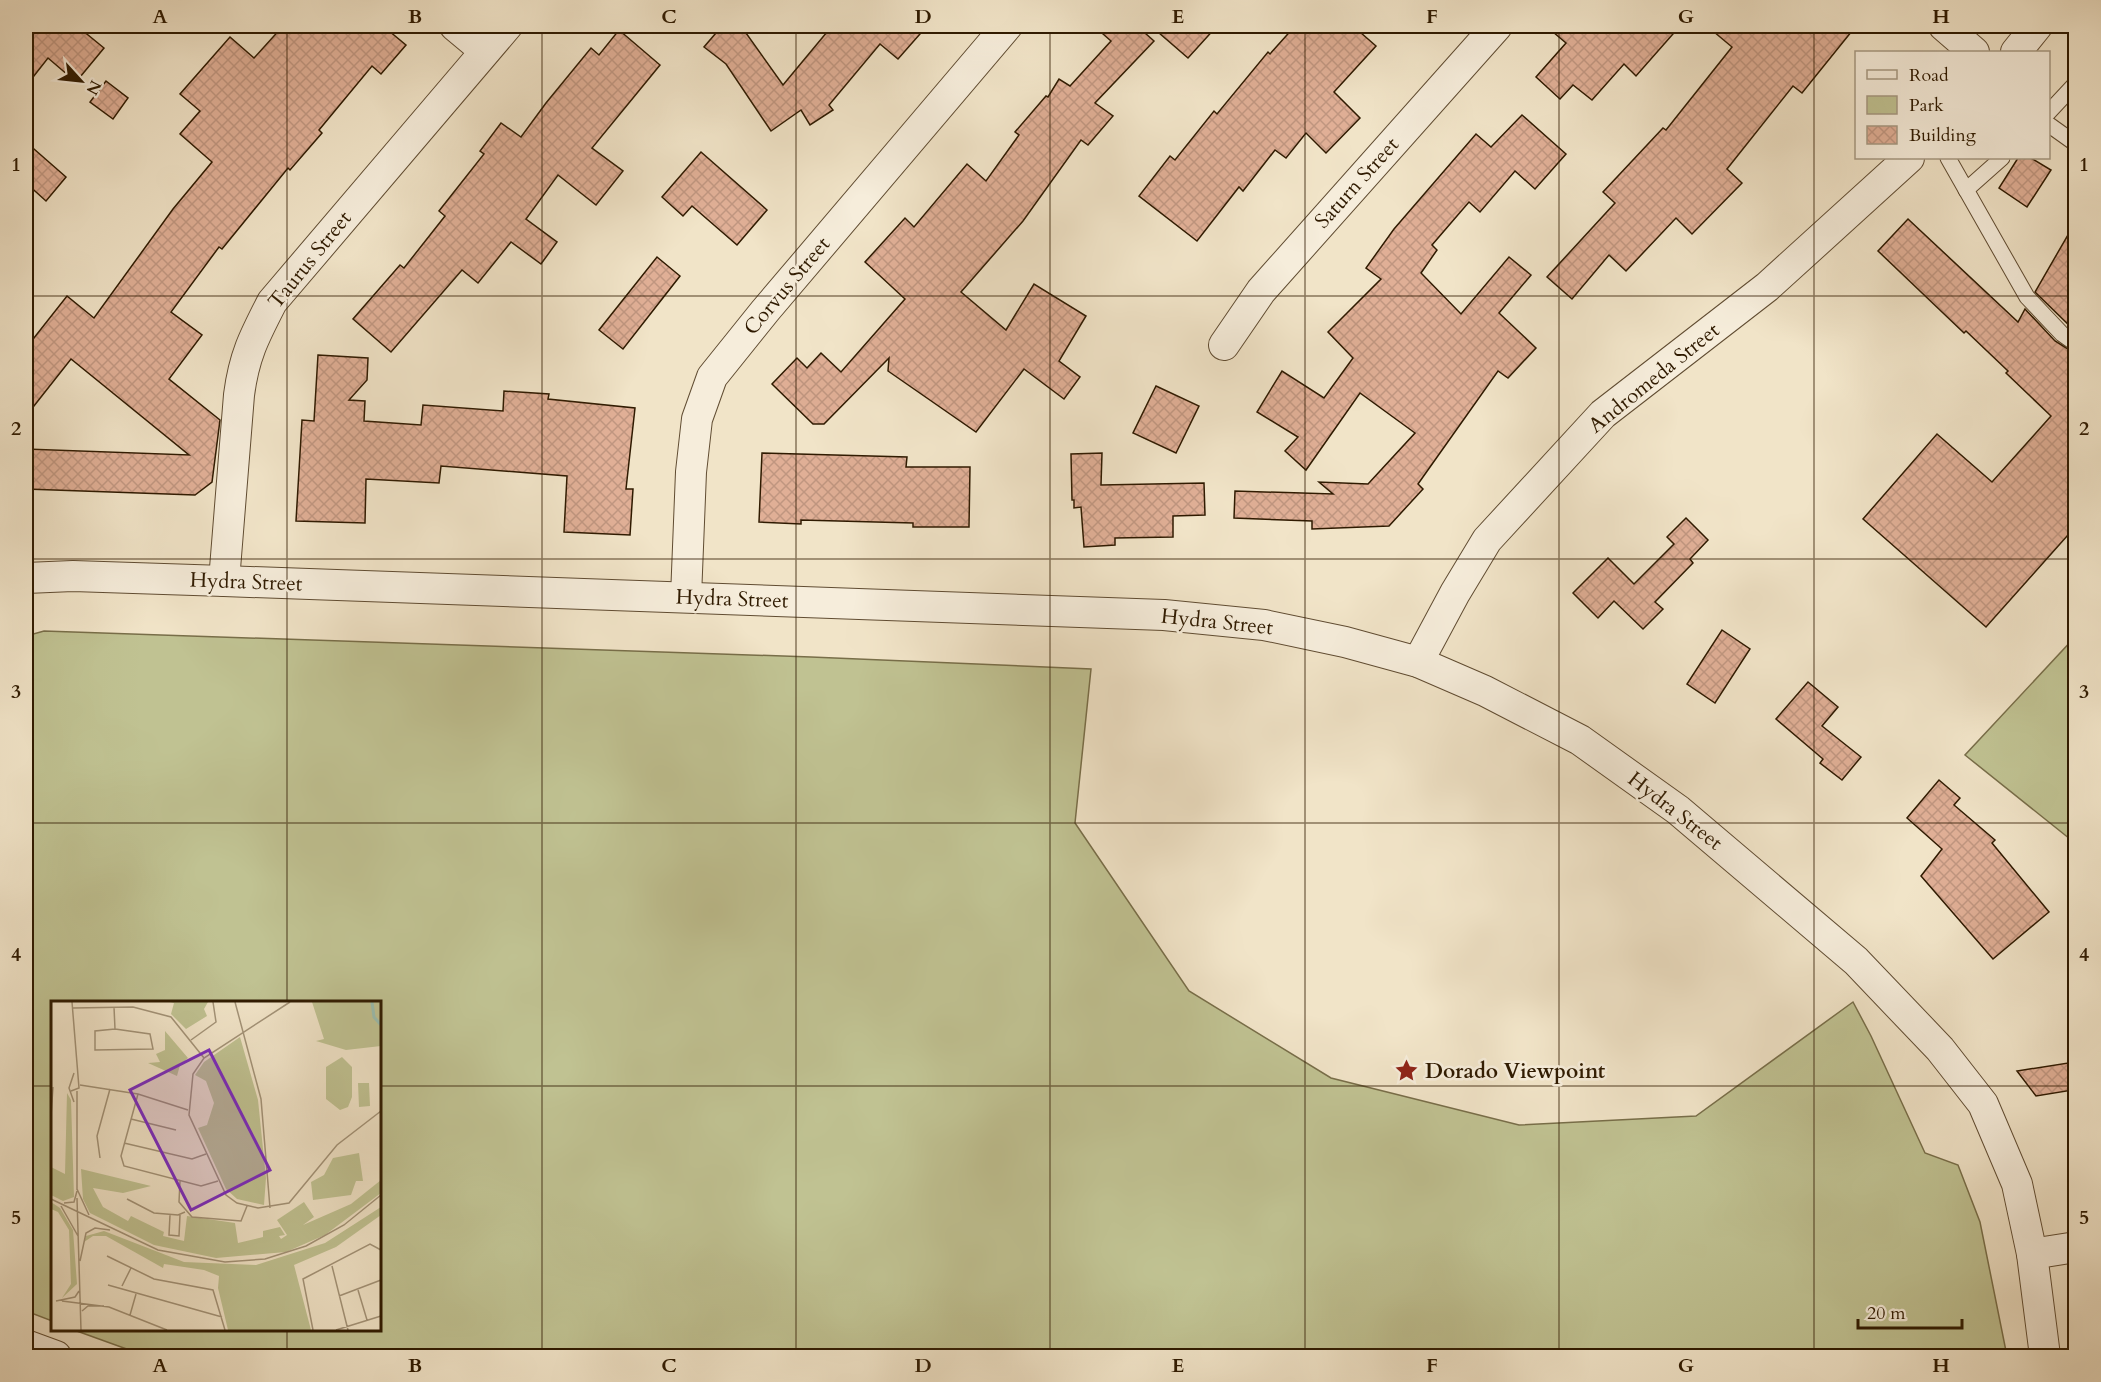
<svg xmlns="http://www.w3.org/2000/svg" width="2101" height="1382" viewBox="0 0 2101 1382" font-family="Cardo,serif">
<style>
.green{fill:#c0c292;stroke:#786e49;stroke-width:1.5}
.building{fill:url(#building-cross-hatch);stroke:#2f1a00;stroke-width:1.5}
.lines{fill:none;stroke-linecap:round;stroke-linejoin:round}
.lane-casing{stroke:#604c32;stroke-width:17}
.street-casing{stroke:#604c32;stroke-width:32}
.lane{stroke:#f6eddb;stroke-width:15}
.street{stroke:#f6eddb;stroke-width:30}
.grid{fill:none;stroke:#2f1a00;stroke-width:1.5;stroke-opacity:0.55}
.labels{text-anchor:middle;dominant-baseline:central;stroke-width:5;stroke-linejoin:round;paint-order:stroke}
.street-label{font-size:21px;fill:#2f1a00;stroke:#f6eddb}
.poi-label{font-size:21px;font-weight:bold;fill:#2f1a00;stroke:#f6eddb;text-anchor:start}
.inset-river{fill:none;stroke:#9bbfb1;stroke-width:3}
.inset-road{fill:none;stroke:#a39378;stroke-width:1.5}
.view{fill:#7b2cbf;fill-opacity:0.15;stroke:#7b2cbf;stroke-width:3}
.inset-edge{fill:none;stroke:#2f1a00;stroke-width:3}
.neatline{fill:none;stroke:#2f1a00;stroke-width:2}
.grid-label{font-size:20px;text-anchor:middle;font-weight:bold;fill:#2f1a00}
</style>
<defs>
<pattern id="building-cross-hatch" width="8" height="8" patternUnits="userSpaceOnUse" patternTransform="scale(1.5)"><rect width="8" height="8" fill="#e0af96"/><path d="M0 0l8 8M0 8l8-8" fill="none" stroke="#c09680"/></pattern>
</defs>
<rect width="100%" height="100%" fill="#f1e4c8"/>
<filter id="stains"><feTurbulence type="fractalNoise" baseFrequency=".00333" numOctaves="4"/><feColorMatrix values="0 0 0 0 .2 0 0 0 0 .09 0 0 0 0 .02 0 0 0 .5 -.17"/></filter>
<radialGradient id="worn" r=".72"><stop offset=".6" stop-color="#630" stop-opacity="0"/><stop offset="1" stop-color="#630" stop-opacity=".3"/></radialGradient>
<g class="green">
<polygon points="44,631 811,657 1091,669 1075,823 1189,991 1331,1078 1519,1125 1696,1116 1853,1002 1871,1036 1925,1153 1958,1165 1980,1222 2007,1356 146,1356 74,1330 380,1330 380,1002 52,1002 52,1321 26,1311 26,636"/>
<polygon points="2075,637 2075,843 1965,755"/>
</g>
<g class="building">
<polygon points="26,26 77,26 104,48 76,82 48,58 26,86"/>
<polygon points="283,26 383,26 406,45 381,74 372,66 319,130 322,133 290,170 288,168 222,249 219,247 171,312 202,335 169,379 220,420 212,482 195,495 26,489 26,449 189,455 71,359 26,416 26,348 67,296 94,318 173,209 212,162 180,134 200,111 180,94 230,37 254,58"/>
<polygon points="722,26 741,26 783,85 832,26 927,26 898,59 880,44 829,105 833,110 810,125 801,110 771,131 726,64 704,47"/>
<polygon points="1094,26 1137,26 1154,41 1095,103 1113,116 1088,145 1081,140 1023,221 961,292 1006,330 1034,284 1086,316 1059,361 1080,377 1064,399 1024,369 976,432 888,371 889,358 824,424 813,424 772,384 797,358 807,368 821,353 841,372 905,299 865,262 905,218 914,227 967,164 986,181 1019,135 1015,132 1046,96 1048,97 1059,79 1070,86 1111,41"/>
<polygon points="1151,26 1217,26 1188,58"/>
<polygon points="1295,26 1353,26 1376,46 1334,92 1360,118 1326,153 1306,133 1286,158 1275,150 1243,191 1239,187 1197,241 1139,196 1170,156 1175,160 1214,111 1217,114 1268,52 1270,54"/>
<polygon points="1546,26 1680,26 1636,76 1624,64 1592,100 1573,85 1560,99 1536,77 1566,43"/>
<polygon points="1707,26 1856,26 1802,93 1793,86 1727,169 1742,183 1692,234 1676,218 1626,271 1609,255 1572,299 1547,277 1615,203 1603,192 1663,128 1666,130 1732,47"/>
<polygon points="619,30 660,65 592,148 623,171 596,205 558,175 526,219 557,242 541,264 511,242 478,283 462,270 391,352 353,319 400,265 404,268 445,216 439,211 484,154 480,151 501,123 521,137 546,103 591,48 599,55"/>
<polygon points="106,81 128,98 113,119 90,102"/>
<polygon points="1522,115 1566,154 1535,189 1515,171 1480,212 1469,202 1432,245 1437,250 1421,273 1461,314 1509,257 1531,275 1499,313 1536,348 1508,378 1498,371 1418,484 1423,489 1389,526 1312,529 1312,521 1234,518 1235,491 1333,494 1319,482 1368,484 1415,433 1360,393 1306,470 1285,451 1298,437 1257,412 1282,371 1324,398 1353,358 1328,332 1381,279 1366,268 1394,229 1476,134 1491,147"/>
<polygon points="26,142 66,177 46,201 26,183"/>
<polygon points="701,152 767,210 737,245 692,206 683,216 662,197"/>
<polygon points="2018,158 2031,158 2051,170 2027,207 1999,188"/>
<polygon points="1908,219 2018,322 2025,309 2055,341 2076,354 2076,526 1986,627 1863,519 1937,434 1992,482 2051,416 2006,373 2008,371 1966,331 1964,333 1878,251"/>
<polygon points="2076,221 2076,332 2035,292"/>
<polygon points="657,257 680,276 623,349 599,330"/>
<polygon points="318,355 368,358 367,380 349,400 365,401 364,421 421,425 423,405 503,411 504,391 549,394 548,399 635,408 626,489 633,489 630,535 564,532 567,476 441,466 439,483 366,479 365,523 296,521 302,420 314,421"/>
<polygon points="1156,386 1199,406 1176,453 1133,433"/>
<polygon points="762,453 907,457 906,467 970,467 969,527 913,527 913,523 801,520 801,524 759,522"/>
<polygon points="1102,453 1101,485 1204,483 1205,515 1173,516 1173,537 1115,538 1115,545 1084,547 1081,507 1074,508 1074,500 1072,500 1071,454"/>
<polygon points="1686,518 1708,540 1690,559 1693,563 1655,602 1663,609 1643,629 1614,601 1598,618 1573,593 1608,558 1634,584 1674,544 1667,537"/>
<polygon points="1722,630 1750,649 1715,703 1687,684"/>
<polygon points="1808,682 1838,707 1822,726 1861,757 1842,780 1820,763 1823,759 1776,719"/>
<polygon points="1939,780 1960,798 1954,805 1995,840 1992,843 2049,912 1993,959 1921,876 1942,849 1907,818"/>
<polygon points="2068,1063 2073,1090 2036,1096 2017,1071"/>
</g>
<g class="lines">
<defs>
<g id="lane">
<polyline points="2048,113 2076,83"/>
<polyline points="2048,124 2076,144"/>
<polyline points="1948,158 2027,297 2062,334 2076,344"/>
<polyline points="1966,190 2002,158"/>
</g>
<g id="street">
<polyline points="455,26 485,51"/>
<polyline points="1944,26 1974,52"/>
<polyline points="2016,52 2037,26"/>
<polyline points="1224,345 1261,291 1497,26"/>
<polyline points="26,578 73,576 224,581 1164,615 1264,625 1345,642 1418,662 1485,691 1580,740 1678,810 1856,961 1940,1049 1983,1104 2017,1184 2032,1254 2045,1356"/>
<path d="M224,581L239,395C244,356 254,337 272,302L507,26"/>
<polyline points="686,597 691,472 697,419 712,377 765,311 1007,26"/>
<polyline points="1418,662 1455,593 1487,540 1603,414 1767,287 1909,158"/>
<polyline points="2032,1254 2076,1247"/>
<polyline points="26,1345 56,1356"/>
</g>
</defs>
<use href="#lane" class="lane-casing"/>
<use href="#street" class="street-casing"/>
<use href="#lane" class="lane"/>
<use href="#street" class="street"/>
</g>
<path class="grid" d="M287,26V1002M542,26V1356M796,26V1356M1050,26V1356M1305,26V1356M1559,26V1356M1814,26V1356M26,296H2076M26,559H2076M26,823H2076M26,1086H52M380,1086H2076M287,1330V1356"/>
<defs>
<symbol id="sight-bare" viewBox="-9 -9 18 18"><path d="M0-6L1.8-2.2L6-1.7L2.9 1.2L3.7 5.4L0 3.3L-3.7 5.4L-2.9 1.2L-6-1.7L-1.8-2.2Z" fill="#8f2418" stroke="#f6eddb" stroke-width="2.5" paint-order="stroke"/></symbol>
</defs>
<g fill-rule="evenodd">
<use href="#sight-bare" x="1390" y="1054" width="33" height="33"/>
</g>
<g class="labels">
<g class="street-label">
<text transform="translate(1357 183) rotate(-48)">Saturn Street</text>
<text transform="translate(310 260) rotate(-51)">Taurus Street</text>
<text transform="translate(787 286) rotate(-50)">Corvus Street</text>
<text transform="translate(1654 378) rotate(-39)">Andromeda Street</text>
<text transform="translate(246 582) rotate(2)">Hydra Street</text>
<text transform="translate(732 599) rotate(2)">Hydra Street</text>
<text transform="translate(1217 622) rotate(6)">Hydra Street</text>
<text transform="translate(1675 811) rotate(38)">Hydra Street</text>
</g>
<g class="poi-label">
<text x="1425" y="1071">Dorado Viewpoint</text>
</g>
</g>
<g transform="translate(51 1001)">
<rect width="330" height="330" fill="#f1e4c8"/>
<path d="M119,1H157L153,8L156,15L135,28L120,13L123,2ZM261,1H330V45L295,49L265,40L273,38ZM114,30L137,57L129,64L126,75L97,62L109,61L105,53L114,49ZM189,36L207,99L215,177L213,204L186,198L175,188L147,127L156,124L163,102L155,80L144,74L153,61ZM291,56L301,66V96L297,106L289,109L275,98V66ZM307,82H318L319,105L308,106ZM16,92L20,99L23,196L12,200L0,194V166L14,173ZM308,152L312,180H305L300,194L262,199L260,181L273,174L282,157ZM30,168L100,185L72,192L42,187L52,206L77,220L80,215L113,231L112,235L133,240L136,215L184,222L187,242L212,236V230L229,226L234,234L228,235L230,238L236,234L226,219L253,201L263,216L252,224L300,203L330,179V192L274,234L235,251L165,257L103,244L39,212L32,198ZM0,201L9,207L22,229L26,283L11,297L20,283L18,229L7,211L0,208ZM330,206V214L285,246L243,264L260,329H177L167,287L168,275L153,269L113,263L112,267L55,235H42L33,241L35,235L53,230L133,261L205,264L274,242Z" fill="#c0c292"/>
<path class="inset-river" d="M321,1L323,16L330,24"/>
<path class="inset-road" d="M184,1L210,98L219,207M239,1L153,57L142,73L138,114L175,194L186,202L207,207L238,202L286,144L330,110M63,6L64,28M22,7L82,6L120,16L153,57M0,12V45M64,28L99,33L102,48L44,49V30ZM140,39L165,21L162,1M23,72L18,87L23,101M29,84L87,93L137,109M20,90L28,87L21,1M26,90V189M87,93L70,155L73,165L150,185L167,180M0,115L2,86M80,118L125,129M73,142L141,158L155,153M49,157L46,135L59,88M129,180L128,201L141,216L190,220L196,205M26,188L38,214M26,197L30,329M0,198L107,249L174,261L214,258L255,245L293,224L330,194M76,198L103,212L127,214L134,211M13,202L23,201L26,190M10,205L27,235M119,214L118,234L128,235L129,214M0,228V273M56,255L103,278L162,289L174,329M29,260L35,232L44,227L59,229M281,265L297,329M57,284L171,316M71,285L80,267M307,289L316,319M288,295L330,279M5,300L24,296L28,290M11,300L58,306L116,329M31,310L37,305H53M79,314L85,293M262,329L252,278L319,243L330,249M285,329L330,315"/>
<path class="view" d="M158,49L219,169L140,209L79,89Z"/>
<rect width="330" height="330" class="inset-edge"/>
</g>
<rect width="2101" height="1382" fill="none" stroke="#f1e4c8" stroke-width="66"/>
<rect x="1855" y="51" width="195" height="108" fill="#f6eddb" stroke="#a69983" stroke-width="1.5"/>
<rect x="1867" y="70" width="30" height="9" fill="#f6eddb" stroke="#a69983" stroke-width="1.5"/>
<text x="1909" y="81" font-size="18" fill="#2f1a00">Road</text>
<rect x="1867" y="96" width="30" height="18" fill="#c0c292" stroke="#a69983" stroke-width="1.5"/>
<text x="1909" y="111" font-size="18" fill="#2f1a00">Park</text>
<rect x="1867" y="126" width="30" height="18" fill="url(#building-cross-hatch)" stroke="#a69983" stroke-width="1.5"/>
<text x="1909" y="141" font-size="18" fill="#2f1a00">Building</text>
<g transform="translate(81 81) rotate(117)" stroke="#f6eddb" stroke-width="4.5" paint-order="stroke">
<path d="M0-4.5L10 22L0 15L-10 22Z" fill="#2f1a00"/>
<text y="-9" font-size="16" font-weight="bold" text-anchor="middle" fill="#2f1a00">N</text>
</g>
<path d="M1858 1319v9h104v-9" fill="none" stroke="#2f1a00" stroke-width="3"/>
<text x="1867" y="1319" font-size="18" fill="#2f1a00" stroke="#f6eddb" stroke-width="4.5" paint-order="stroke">20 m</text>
<rect x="33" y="33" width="2035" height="1316" class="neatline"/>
<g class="grid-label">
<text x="160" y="23">A</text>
<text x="415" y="23">B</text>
<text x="669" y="23">C</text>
<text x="923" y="23">D</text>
<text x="1178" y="23">E</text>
<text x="1432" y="23">F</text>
<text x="1686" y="23">G</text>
<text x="1941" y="23">H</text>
<text x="16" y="171">1</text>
<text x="2084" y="171">1</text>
<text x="16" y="435">2</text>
<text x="2084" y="435">2</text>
<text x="16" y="698">3</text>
<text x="2084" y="698">3</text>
<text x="16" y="961">4</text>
<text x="2084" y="961">4</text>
<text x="16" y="1224">5</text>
<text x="2084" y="1224">5</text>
<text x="160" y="1372">A</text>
<text x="415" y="1372">B</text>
<text x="669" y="1372">C</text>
<text x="923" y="1372">D</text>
<text x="1178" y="1372">E</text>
<text x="1432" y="1372">F</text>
<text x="1686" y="1372">G</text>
<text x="1941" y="1372">H</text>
</g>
<rect width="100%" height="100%" filter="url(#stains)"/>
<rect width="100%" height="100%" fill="url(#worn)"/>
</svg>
